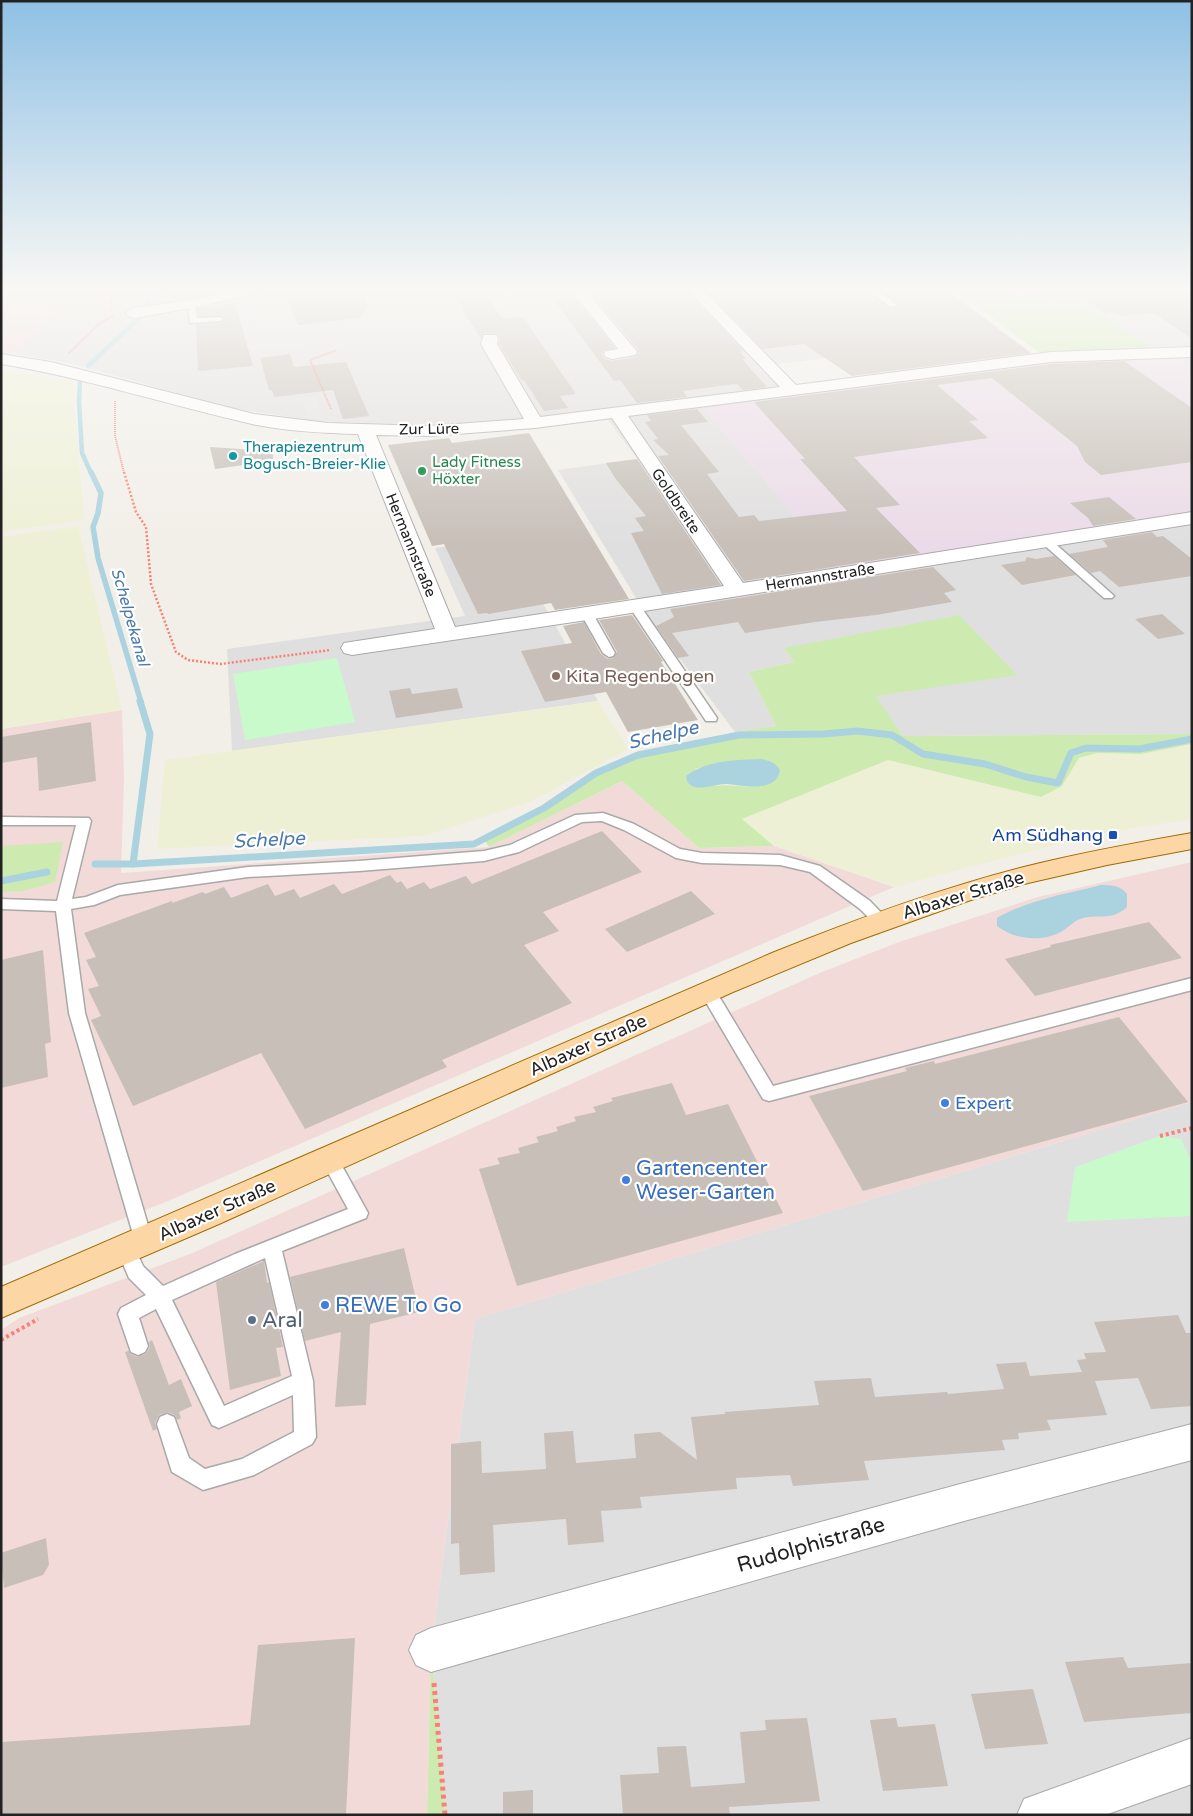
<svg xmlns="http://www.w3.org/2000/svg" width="1193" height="1816" viewBox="0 0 1193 1816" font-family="'Varela Round',sans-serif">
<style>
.residential{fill:#e0dfdf}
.commercial{fill:#f2dad9}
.industrial{fill:#ebdbe8}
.farmland{fill:#eef0d5}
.grass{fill:#cdebb0;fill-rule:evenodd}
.park{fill:#c8facc}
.parking{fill:#e2e2e2}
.water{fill:#aad3df}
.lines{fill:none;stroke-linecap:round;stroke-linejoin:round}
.stream-far2{stroke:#aad3df;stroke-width:4.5}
.stream-far1{stroke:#aad3df;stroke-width:5.5}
.stream{stroke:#aad3df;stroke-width:7}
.building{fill:#c7bfb8}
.lane-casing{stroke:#a9a9a9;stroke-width:3}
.street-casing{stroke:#a9a9a9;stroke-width:2}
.primary-casing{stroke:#a06b00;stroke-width:2}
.path-far3{stroke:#fa8072;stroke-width:2;stroke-dasharray:1 1;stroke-linecap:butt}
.path-far2{stroke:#fa8072;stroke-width:2.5;stroke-dasharray:2 2;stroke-linecap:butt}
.path-far1{stroke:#fa8072;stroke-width:4;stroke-dasharray:3 3;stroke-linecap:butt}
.path{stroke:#fa8072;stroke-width:5;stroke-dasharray:4 4;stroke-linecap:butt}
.lane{fill:#fff;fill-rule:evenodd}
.street{fill:#fff;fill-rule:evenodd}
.primary{fill:#fcd6a4;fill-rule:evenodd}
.culture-dot{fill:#0f9aa8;stroke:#fff;stroke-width:2}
.leisure-dot{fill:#2e9e5b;stroke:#fff;stroke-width:2}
.education-dot{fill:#8d6e63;stroke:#fff;stroke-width:2}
.transit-dot{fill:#1a4fb4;stroke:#fff;stroke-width:2}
.shop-dot{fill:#3f7fe0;stroke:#fff;stroke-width:2}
.service-dot{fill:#5c6f8a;stroke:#fff;stroke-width:2}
.labels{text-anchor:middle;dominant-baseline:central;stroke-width:4.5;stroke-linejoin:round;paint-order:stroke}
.far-street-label{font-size:15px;fill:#222;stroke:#fff}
.far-culture-label{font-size:15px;fill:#0d838f;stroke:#fff;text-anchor:start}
.far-leisure-label{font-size:15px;fill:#27864d;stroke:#fff;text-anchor:start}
.far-water-label{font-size:16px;font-style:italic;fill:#4a7aab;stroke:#fff}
.education-label{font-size:18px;fill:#785e54;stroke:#fff;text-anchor:start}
.transit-label{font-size:18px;fill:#164399;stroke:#fff;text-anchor:end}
.street-label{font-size:18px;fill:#222;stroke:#fff}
.shop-label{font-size:18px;fill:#366cbe;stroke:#fff;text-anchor:start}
.water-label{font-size:19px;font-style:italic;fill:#4a7aab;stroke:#fff}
.near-shop-label{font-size:21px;fill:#366cbe;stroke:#fff;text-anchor:start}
.near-service-label{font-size:21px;fill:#4e5e75;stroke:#fff;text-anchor:start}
.near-street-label{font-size:21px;fill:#222;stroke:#fff}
</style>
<rect width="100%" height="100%" fill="#f2efe9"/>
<g class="residential">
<polygon points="45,291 761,291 832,357 763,366 783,388 599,411 472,424 393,424 318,421 230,408 74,364 15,354 55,312"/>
<polygon points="955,291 1192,291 1192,349 1152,348 1082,301 1050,304 1039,300 971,303"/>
<polygon points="702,406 839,569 1192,513 1192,734 903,736 875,696 784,648 794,662 749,672 776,726 735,732 644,611 558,470 637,459 606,417"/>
<polygon points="506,538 598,701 232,751 227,649 465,616 435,548"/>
<polygon points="1192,1102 1192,1815 445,1815 431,1650 475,1319"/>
</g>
<g class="commercial">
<polygon points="1,291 45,291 55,312 15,354 1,353"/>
<polygon points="122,710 124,779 121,873 489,847 622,781 699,848 774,846 894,887 168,1201 1,1267 1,729"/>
<polygon points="1192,862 1192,1102 475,1319 431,1650 427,1815 1,1815 1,1330 19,1318 190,1254 822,972 899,942 1038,897"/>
</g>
<polygon class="industrial" points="1192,354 1192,513 838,569 702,406 1055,360"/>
<g class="farmland">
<polygon points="1,369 72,381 84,520 1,532"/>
<polygon points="78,526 122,710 1,729 1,537"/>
<polygon points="598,701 629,749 530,802 424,836 157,849 165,760"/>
<polygon points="1192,744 1192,819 1098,834 894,887 774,846 742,819 888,760 1041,797 1062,786 1078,759 1097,753 1141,754"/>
</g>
<g class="grass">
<polygon points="1020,297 1039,300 1050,304 1082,301 1152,348 1040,353 972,303"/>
<path d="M959,615L1017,675L876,696L903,736L1192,734V744L1141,754L1097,753L1079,758L1062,786L1041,797L888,760L742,819L774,846L699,848L622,781L489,847L484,840L533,817L596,775L637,757L735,739V732L776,726L749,672L794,662L784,648ZM727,761L770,782C748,791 736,783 715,786L695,769Z"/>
<polygon points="63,842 55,882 24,891 1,892 1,846"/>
<polygon points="431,1650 445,1815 427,1815"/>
</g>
<g class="park">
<polygon points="337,658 355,722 245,740 233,674"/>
<polygon points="1160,1136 1181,1139 1192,1162 1192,1216 1067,1222 1075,1167"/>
</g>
<g class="parking">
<polygon points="297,341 299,346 250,351 248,346"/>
<polygon points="316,397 323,418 309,420 302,398"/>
</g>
<g class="water">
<path d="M761,759C769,760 776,763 780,770C777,794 741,785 726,784C713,784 688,796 686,776C707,760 736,760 761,759Z"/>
<path d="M1101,885C1111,885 1120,885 1127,894V907C1112,921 1102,914 1083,918C1075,920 1070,926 1064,930C1044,943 1015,940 997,926V918C1028,900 1066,894 1101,885Z"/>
</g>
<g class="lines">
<g class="stream-far2">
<polyline points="88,366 149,309 146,291"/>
<polyline points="80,380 79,402 82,453 91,473"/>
</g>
<polyline class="stream-far1" points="91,472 101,493 98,513 93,527 98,558 141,702"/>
<g class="stream">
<polyline points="95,864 133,864 474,844 544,808 596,773 638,755 739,735 824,734 857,731 892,735 923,754 985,764 1026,777 1058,783 1071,753 1086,748 1139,749 1192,739"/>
<polyline points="133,864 150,734 140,701"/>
<polyline points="1,881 47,872"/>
</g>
</g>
<g class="building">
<polygon points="166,291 189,291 200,296 176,300"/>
<polygon points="304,291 361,291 369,307 359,318 298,325 287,297 306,295"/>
<polygon points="609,291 687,291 744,351 740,352 746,359 742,359 767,387 743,390 738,385 735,384 683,391 687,397 637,403 620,380 614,381 553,299 561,298 559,295 572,294 615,348 604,350 602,355 605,359 612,361 635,357 639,353 637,348 590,292"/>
<polygon points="706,291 868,291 891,309 899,305 881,291 948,291 1031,353 852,376 804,344 763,349"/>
<polygon points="1073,291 1190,291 1192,298 1192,339 1154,313 1125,316 1112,312 1105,313"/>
<polygon points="485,294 503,319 523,317 576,394 560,396 568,408 544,411 524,380 522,381 515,370 499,344 500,338 498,334 484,333 481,339 455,297"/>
<polygon points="235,303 253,366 198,371 196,324 220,323 226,318 220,315 199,316 198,308"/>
<polygon points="290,354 294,367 346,362 369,416 343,419 333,390 274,397 272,390 269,390 260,358"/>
<polygon points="1124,361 1192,408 1192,462 1101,475 1085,462 1077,446 992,378 937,385 978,420 969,421 988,438 854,457 900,505 876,508 920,553 744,581 658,456 669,455 653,440 658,439 645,422 651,421 647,415 697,409 708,422 681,425 719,472 707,474 739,517 754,515 759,521 847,511 800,459 805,459 754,402 1051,364"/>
<polygon points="529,433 596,544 629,599 555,610 551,603 488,614 487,613 478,614 444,544 432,546 388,445 449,438 452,443"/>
<polygon points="210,447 273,451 273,461 215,469"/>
<polygon points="637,459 721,585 662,594 631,533 644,531 635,518 646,516 615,478 606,463"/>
<polygon points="1109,497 1136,519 1093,526 1088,518 1070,503"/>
<polygon points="1152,532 1157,537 1163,536 1192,559 1192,576 1119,587 1100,571 1091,573 1069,554 1108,547 1103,540"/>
<polygon points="1054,556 1076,575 1022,585 1001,565 1025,561 1027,557 1036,559"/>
<polygon points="933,567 956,590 944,593 952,602 876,615 815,622 745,633 738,622 672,633 689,656 678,658 656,626 674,617 670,609"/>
<polygon points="1162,614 1185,634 1158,639 1135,619"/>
<polygon points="632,615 663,661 661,662 698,720 628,732 606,692 545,702 521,651 572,643 563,626 584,622 601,654 608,659 613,658 617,652 599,620"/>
<polygon points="410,688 412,694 457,688 463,708 396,718 389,691"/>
<polygon points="91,722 96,781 39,791 37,757 1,763 1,737"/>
<polygon points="602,831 642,872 543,912 559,931 524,945 572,1003 442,1060 447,1067 305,1129 261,1053 133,1106 91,1020 101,1016 88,989 99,986 86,960 96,957 84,933 172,901 172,903 203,892 205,894 224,887 231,898 268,884 275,896 294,889 300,898 334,884 342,894 390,875 397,883 401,881 407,889 424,882 430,889 466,876 472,884"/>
<polygon points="691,891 715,914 627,952 605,929"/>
<polygon points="1149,922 1182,958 1035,996 1005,959 1051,947 1050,945"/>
<polygon points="43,950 51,1042 45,1044 48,1077 1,1088 1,960"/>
<polygon points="1119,1017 1188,1102 863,1191 809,1096 907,1071 905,1068 934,1061 935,1064"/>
<polygon points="672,1083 686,1115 728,1104 783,1213 517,1286 479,1169 500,1164 497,1158 520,1153 518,1148 539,1142 536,1137 558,1131 556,1127 576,1121 574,1117 596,1112 593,1107 613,1101 611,1098"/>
<polygon points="404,1248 419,1312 370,1324 366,1405 335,1407 341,1332 305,1341 290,1277"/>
<polygon points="264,1261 267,1283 269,1282 283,1347 276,1348 281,1376 230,1390 216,1282"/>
<polygon points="1178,1315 1186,1333 1192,1333 1192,1406 1151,1409 1138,1378 1095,1381 1107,1415 1047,1420 1051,1430 1018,1433 1019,1439 1002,1440 1005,1450 864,1461 869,1480 793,1486 790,1475 736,1478 737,1489 640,1497 642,1508 601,1511 604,1542 568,1545 566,1519 493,1525 495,1572 460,1575 459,1543 451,1544 451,1444 481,1441 482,1473 546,1469 544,1433 573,1431 576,1463 636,1458 634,1434 660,1432 697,1460 691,1417 725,1414 725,1412 819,1405 814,1381 871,1378 875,1397 947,1392 948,1394 1004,1389 996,1364 1026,1362 1030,1376 1082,1372 1077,1360 1086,1359 1084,1353 1106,1352 1094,1322"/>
<polygon points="152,1340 169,1385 181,1379 192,1406 179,1412 181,1418 177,1420 175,1415 168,1412 159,1415 155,1423 157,1429 153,1431 125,1352 129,1351 130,1354 137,1357 146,1354 150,1347 149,1342"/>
<polygon points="46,1538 49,1565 43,1575 4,1588 1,1553"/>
<polygon points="355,1638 346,1815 1,1815 1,1742 250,1725 258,1645"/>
<polygon points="1123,1657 1128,1668 1192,1663 1192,1713 1084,1722 1065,1662"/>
<polygon points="1033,1689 1048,1744 985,1749 971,1694"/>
<polygon points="807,1718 820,1801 729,1807 730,1815 623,1815 620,1775 659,1773 657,1747 686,1746 691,1787 745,1783 740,1732 766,1730 765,1720"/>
<polygon points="896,1718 898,1727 935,1724 948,1786 883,1791 870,1720"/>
<polygon points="533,1790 533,1815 503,1815 503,1792"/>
</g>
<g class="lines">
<defs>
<g id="lane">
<polygon points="870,291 879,291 897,305 890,307"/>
<polygon points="188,302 195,304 197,318 220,317 224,319 220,321 190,323"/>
<polygon points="1047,539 1051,540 1112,594 1114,596 1112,598 1104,598 1043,544 1042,542"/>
<path d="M635,603L639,604L717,718L716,721H706C681,683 654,645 629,606Z"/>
<polygon points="587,611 593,614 615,653 613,656 609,657 603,653 581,614"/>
<polygon points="603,813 634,824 680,849 702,853 780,855 820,866 870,901 889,921 886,925 876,925 860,909 810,872 780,865 702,863 676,858 624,830 602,821 582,822 519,852 484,861 359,871 248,877 120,895 94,905 71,909 85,1013 153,1242 151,1248 144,1250 137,1248 69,1013 56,911 1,909 1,899 57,901 76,825 1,825 1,817 89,818 91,821 72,899 86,897 118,885 248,867 359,861 484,851 510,845 575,815"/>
<polygon points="1192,978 1192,990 769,1101 763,1099 700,992 702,988 708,986 714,988 773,1086"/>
<path d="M330,1153L336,1155L368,1213L366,1218L282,1251L313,1381L316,1437L312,1444L254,1475L203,1490L172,1472L157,1424L160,1417L167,1414L174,1417L189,1458L205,1469L242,1459L294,1432L293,1395L219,1428L212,1425L156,1309L139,1318L148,1346L145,1352L138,1355L131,1352L118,1314L121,1308L146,1295L129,1278L117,1250L119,1244L126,1242L133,1244L143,1266L163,1286L235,1254L348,1209L321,1160L324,1155ZM265,1258L292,1376L224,1406L172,1300Z"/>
</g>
<g id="street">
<polygon points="231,291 256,291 254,294 191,308 134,318 129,316 126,313 129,310 134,308 191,300"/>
<polygon points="572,291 586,291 635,349 637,352 635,355 612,359 606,357 604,354 606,351 618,349"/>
<path d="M689,291H704L796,385L1051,352L1192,347V357L1051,362L628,416L743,583L1192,512V524L587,620L352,655L344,653L341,648L344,643L435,629L358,434C323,433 286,431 252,424C168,405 86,378 1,364V354L51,362L254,414L328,423L429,426L524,419L481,344L484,335H496L498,338L497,344L540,417L780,387ZM612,418L724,586L455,627L376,435L429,436L535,428Z"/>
<polygon points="1192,1424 1192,1460 964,1521 431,1672 416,1665 409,1650 416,1635 431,1628 964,1483"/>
<polygon points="1192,1738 1192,1784 1105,1815 1017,1815 1024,1799"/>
</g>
<path id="primary" d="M1192,833V849L1107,865L1028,883L971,900L851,943L733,992L219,1224L1,1318V1287L772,953C854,920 938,889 1024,867C1079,853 1135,843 1192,833Z"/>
</defs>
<use href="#lane" class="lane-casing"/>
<use href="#street" class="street-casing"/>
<use href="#primary" class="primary-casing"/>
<g class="path-far3">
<polyline points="111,291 111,313"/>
<polyline points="69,353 100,323 114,316"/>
<polyline points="115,401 115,436 124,473"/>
<polyline points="331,409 310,360 337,350"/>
</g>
<polyline class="path-far2" points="124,472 136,512 146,527 151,584 176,652 188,660 221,664 330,650"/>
<g class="path-far1">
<polyline points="1160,1136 1192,1128"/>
<polyline points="1,1340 38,1319"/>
</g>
<polyline class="path" points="434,1683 445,1815"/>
<use href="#lane" class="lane"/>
<use href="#street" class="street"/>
<use href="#primary" class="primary"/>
</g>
<linearGradient id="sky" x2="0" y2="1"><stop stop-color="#8fc0e4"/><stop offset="0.53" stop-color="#f9f8f5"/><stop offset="1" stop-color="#f9f8f5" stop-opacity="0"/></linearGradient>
<rect width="1193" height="545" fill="url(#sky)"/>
<circle class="culture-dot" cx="233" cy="456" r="5"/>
<circle class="leisure-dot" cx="422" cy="471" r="5"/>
<circle class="education-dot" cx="556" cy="676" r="5"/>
<rect class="transit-dot" x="1108" y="830" width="10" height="10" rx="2.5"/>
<g class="shop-dot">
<circle cx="945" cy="1103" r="5"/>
<circle cx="626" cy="1180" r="5"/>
<circle cx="325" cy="1305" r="5"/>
</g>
<circle class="service-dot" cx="252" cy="1320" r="5"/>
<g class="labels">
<g class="far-street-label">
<text transform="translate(429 429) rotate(-1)">Zur Lüre</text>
<text transform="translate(676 501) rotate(56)">Goldbreite</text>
<text transform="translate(411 545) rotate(68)">Hermannstraße</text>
<text transform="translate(820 577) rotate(-9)">Hermannstraße</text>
</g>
<g class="far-culture-label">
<text x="243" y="447">Therapiezentrum<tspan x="243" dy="17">Bogusch-Breier-Klie</tspan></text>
</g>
<g class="far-leisure-label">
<text x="432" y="462">Lady Fitness<tspan x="432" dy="17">Höxter</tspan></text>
</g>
<g class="far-water-label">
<text transform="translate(130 617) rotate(74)">Schelpekanal</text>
</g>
<g class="education-label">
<text x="566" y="676">Kita Regenbogen</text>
</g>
<g class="transit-label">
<text x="1103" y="835">Am Südhang</text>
</g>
<g class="street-label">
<text transform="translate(963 895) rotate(-17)">Albaxer Straße</text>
<text transform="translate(588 1045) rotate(-24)">Albaxer Straße</text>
<text transform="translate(217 1210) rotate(-24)">Albaxer Straße</text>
</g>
<g class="shop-label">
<text x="955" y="1103">Expert</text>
</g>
<g class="water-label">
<text transform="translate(663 735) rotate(-13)">Schelpe</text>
<text transform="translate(269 840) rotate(-3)">Schelpe</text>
</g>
<g class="near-shop-label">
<text x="636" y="1168">Gartencenter<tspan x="636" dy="24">Weser-Garten</tspan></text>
<text x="335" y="1305">REWE To Go</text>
</g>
<g class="near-service-label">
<text x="262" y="1320">Aral</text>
</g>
<g class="near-street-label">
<text transform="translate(811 1545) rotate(-16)">Rudolphistraße</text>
</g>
</g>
<rect width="1193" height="1816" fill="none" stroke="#222222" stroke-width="5"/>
</svg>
